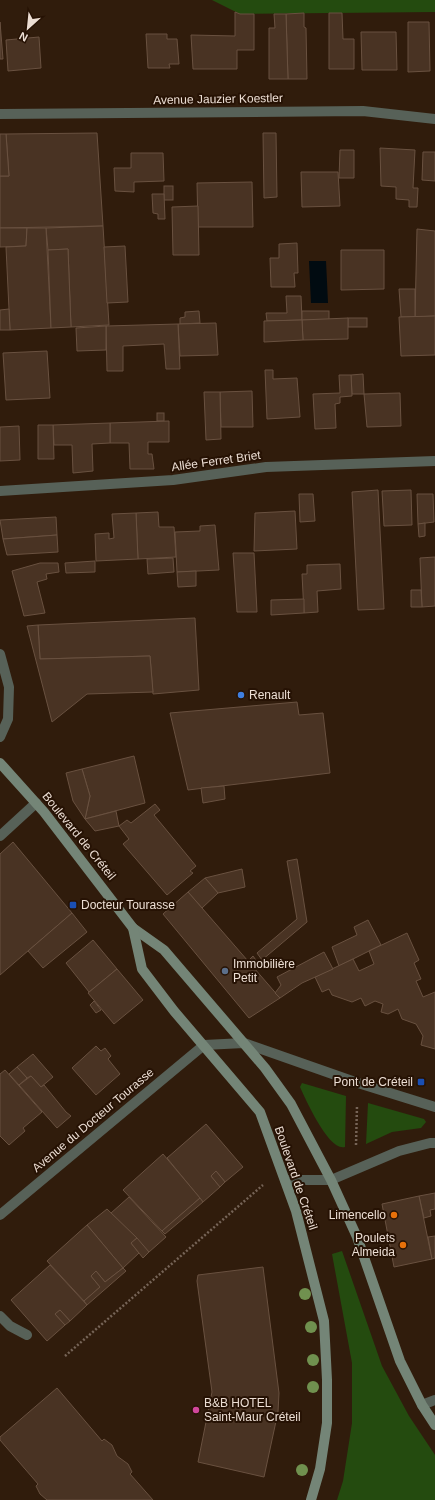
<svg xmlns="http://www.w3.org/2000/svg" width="435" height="1500" viewBox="0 0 435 1500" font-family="Arial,sans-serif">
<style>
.green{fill:#244b0f}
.water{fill:#010b11}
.building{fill:#493323;stroke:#695140}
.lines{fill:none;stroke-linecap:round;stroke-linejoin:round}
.path{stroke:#766457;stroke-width:2.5;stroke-dasharray:2 2;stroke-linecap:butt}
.service{stroke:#576158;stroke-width:10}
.minor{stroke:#576158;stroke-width:10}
.tertiary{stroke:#576158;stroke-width:10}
.secondary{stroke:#748577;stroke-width:10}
.tree{fill:#70914f}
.shop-dot{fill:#3f7fe0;stroke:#261204;stroke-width:1.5}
.transit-dot{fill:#1a4fb4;stroke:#261204;stroke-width:1.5}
.service-dot{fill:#5c6f8a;stroke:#261204;stroke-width:1.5}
.food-dot{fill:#e8710a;stroke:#261204;stroke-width:1.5}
.hotel-dot{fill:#d1479c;stroke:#261204;stroke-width:1.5}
.labels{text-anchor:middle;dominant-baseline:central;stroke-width:4;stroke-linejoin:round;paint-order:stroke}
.street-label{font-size:12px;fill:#ecded4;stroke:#261204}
.poi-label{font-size:12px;fill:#ecded4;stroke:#261204;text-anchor:start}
</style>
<rect width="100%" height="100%" fill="#301c0c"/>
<g class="green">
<polygon points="212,0 435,0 435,12 240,14"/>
<path d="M302,1083L346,1096L345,1147C329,1152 306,1100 300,1087Z"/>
<polygon points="368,1103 424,1119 426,1122 421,1128 392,1132 366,1144"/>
<polygon points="342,1251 382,1366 409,1416 435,1455 435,1500 337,1500 343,1481 352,1423 352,1363 332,1254"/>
</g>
<polygon class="water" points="309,261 326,261 328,303 311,303"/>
<g class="building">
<polygon points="235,12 240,14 254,14 254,50 237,50 237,69 193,69 191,35 235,36"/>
<polygon points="304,13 304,27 306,28 307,79 288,79 286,14"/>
<polygon points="329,13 342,13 343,39 354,39 354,69 329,69"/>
<polygon points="274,14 286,14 288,79 269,79 269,28 275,28"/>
<polygon points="0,22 3,59 0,59"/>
<polygon points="408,22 429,22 430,71 408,72"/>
<polygon points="361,32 396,32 397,70 362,70"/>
<polygon points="146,34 167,34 167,39 177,39 179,64 169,64 170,68 148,68"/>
<polygon points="39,37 41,68 8,71 6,40"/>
<polygon points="97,133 103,226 0,228 0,176 9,176 6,134"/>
<polygon points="263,133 276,133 277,197 264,198"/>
<polygon points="0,134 6,134 9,176 0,176"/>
<polygon points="380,148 415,150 413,188 418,188 417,207 409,207 409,200 396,199 396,187 381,186"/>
<polygon points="340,150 354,150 354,178 339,178"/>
<polygon points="423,152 435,152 435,181 422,180"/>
<polygon points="131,153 163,153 164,181 134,182 134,192 115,191 114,168 131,168"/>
<polygon points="301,172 338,172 340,206 302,207"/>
<polygon points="252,182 253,227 198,227 197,183"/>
<rect x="164" y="186" width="9" height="14"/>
<polygon points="152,194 164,194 165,219 158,219 158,214 153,213"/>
<polygon points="198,206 199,255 173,255 172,207"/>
<polygon points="103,226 109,325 71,327 68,249 48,250 46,228"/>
<polygon points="0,228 27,228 26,246 0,247"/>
<polygon points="27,228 46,228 51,328 10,330 6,247 26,246"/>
<polygon points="417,229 435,231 435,316 415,317"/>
<polygon points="297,243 298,273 294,273 295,287 271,287 270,258 279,258 279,244"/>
<polygon points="125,246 128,302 107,303 104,247"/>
<polygon points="68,249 71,327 51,328 48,250"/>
<polygon points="341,250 384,250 384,289 341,290"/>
<polygon points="399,289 415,289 415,317 401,317"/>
<polygon points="286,296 301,296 302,320 267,321 266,313 287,313"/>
<polygon points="9,309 10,330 0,330 0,310"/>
<polygon points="199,311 200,323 180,324 180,318 185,317 185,312"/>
<rect x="302" y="311" width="27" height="9"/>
<polygon points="435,316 435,355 401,356 399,317"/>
<rect x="348" y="318" width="19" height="9"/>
<polygon points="348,318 348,339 303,340 302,320"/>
<polygon points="302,320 303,340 264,342 264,321"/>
<polygon points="216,323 218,355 180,356 178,324"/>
<polygon points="178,324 180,369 166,369 164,344 123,346 123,371 107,371 106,326"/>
<polygon points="106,326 106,350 77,351 76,328"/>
<polygon points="47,351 50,398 6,400 3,353"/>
<polygon points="265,370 273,370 273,379 297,378 300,417 267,419"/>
<polygon points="363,374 364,394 352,394 351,375"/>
<polygon points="339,375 351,375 352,396 340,397 340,403 335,404 336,428 315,429 313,394 340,393"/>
<polygon points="252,391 253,427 221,427 220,392"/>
<polygon points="204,392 220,392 221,439 206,440"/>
<polygon points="400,393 401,426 367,427 364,394"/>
<rect x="157" y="413" width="7" height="8"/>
<polygon points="169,421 169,442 148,442 148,454 152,454 154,469 130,469 129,443 110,443 110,423"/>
<polygon points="110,423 110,443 92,444 93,471 73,473 72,445 54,445 53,425"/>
<polygon points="38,425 53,425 54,459 38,459"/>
<polygon points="19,426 20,460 0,461 0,427"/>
<polygon points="378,490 384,609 358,610 352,492"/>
<polygon points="411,490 412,525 384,526 382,491"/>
<polygon points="299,494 313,494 315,521 300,522"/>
<polygon points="417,494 433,494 434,522 418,524"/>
<polygon points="295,511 297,549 254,551 255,513"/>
<polygon points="158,512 159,527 174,527 176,557 138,559 136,513"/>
<polygon points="136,513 138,559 96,561 95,534 109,533 109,539 114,538 112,514"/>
<polygon points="56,517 57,535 3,539 0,520"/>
<polygon points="425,523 425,536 419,537 418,524"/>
<polygon points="215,525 219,570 177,572 175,532 200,531 200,526"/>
<polygon points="57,535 58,552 7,555 3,539"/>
<polygon points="233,553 254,553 257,612 237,612"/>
<polygon points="435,557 435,606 422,607 420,558"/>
<polygon points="173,558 174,572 148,574 147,559"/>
<polygon points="95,561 95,572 66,573 65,563"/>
<polygon points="40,563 58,563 59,572 46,574 47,579 37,582 45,613 24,616 12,571"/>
<polygon points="340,564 341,589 317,591 318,612 304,613 302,574 307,574 307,565"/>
<polygon points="196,571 196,586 178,587 177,572"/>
<polygon points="411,590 421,590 422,607 411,607"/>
<polygon points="304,599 304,613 271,615 271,600"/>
<polygon points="195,618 199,690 153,694 150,656 40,659 38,625"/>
<polygon points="38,625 40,659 150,656 153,692 87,694 52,722 27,626"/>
<polygon points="297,702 299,715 323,713 330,773 188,790 170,713"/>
<polygon points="134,756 145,803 85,819 90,796 82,769"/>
<polygon points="82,769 90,796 85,819 73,801 66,773"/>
<polygon points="224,786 225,799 203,803 201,788"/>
<polygon points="155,804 160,810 154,815 196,866 190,871 193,873 167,895 123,844 129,839 119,826 127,820 131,823"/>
<polygon points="116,811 119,826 95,831 85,819"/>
<polygon points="13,842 72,913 0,975 0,854"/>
<polygon points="297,859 307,922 262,960 257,953 297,919 287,861"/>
<polygon points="242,869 245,887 218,893 205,878"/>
<polygon points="205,878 218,893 202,908 188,892"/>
<polygon points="188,892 202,908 280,998 249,1018 163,914"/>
<polygon points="72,913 87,932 43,968 28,951"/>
<polygon points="368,920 381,945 339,966 332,947 357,935 354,927"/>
<polygon points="407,933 419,960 414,963 421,979 416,981 423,997 435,992 435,1049 421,1045 423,1036 416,1024 402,1019 398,1009 388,1014 381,1012 383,1004 375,1001 365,1006 361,998 352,1002 332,995 329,989 322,992 315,977 353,959 359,971 374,964 369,951"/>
<polygon points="93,940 117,969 89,992 66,963"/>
<polygon points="324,952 333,969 302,983 280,998 275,993 281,985 277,977"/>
<polygon points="253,956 258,963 253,968 248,961"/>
<polygon points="117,969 143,1000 114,1024 88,993"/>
<polygon points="94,1001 101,1010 96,1013 90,1005"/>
<polygon points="96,1046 101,1051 105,1048 111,1056 108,1059 120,1074 96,1095 72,1068"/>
<polygon points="33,1054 53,1077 41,1087 31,1076 27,1078 17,1067"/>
<polygon points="17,1067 27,1078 19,1085 9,1074"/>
<polygon points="5,1070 42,1112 23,1128 25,1131 9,1145 0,1136 0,1074"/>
<polygon points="31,1076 41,1087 44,1085 66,1112 71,1116 57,1128 19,1085"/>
<polygon points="206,1124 243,1167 225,1182 216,1171 211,1176 220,1187 203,1202 167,1158"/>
<polygon points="163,1154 200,1198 162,1231 123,1190"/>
<polygon points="216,1171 225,1182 220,1187 211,1176"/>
<polygon points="435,1193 435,1209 430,1210 431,1216 424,1218 419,1196"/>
<polygon points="419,1196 432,1259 394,1267 382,1204"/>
<polygon points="129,1197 166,1237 149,1252 111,1213"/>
<polygon points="200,1198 203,1202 165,1234 162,1231"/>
<polygon points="107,1209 137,1238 131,1243 139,1253 123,1268 87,1225"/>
<polygon points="87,1225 123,1268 105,1282 96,1271 91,1276 100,1287 84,1301 47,1261"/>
<polygon points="435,1236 435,1258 432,1259 428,1237"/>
<polygon points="137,1238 149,1252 143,1258 131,1243"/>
<polygon points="50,1265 87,1305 70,1321 60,1310 55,1314 65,1325 47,1341 11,1300"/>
<polygon points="263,1267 279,1393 278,1412 264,1477 198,1462 212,1392 197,1281 198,1275"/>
<polygon points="123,1268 126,1271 87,1305 84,1301 100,1287 91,1276 96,1271 105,1282"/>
<polygon points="60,1310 70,1321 65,1325 55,1314"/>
<polygon points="57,1388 102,1441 104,1439 112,1445 117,1456 128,1464 132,1472 130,1474 153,1500 47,1500 40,1494 36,1486 38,1484 0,1440 0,1437"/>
</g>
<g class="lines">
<g class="path">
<polyline points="356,1145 357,1106"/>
<polyline points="65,1356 263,1185"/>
</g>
<g class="service">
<polyline points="0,836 36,803"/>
<polyline points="0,1316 10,1326 27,1335"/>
<polyline points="422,1405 435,1400"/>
</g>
<g class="minor">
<polyline points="0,114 363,111 435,119"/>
<polyline points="0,491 173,480 266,467 435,461"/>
<polyline points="0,654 9,687 8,719 0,737"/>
<polyline points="0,1215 204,1045"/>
</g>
<g class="tertiary">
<polyline points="204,1045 244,1043 358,1083 435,1107"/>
<polyline points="285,1180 331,1180 399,1151 430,1143 435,1143"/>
</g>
<g class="secondary">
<polyline points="0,763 44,812 133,928 164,950 265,1068 291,1104 331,1180 357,1237 400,1361 422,1405 435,1425"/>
<polyline points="133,928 142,969 174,1011 260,1112 296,1211 324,1321 327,1380 327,1423 320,1469 311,1500"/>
</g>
</g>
<g class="tree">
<circle cx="305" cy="1294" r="6"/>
<circle cx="311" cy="1327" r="6"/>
<circle cx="313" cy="1360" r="6"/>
<circle cx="313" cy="1387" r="6"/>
<circle cx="302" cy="1470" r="6"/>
</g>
<circle class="shop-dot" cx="241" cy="695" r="4"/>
<g class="transit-dot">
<rect x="69" y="901" width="8" height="8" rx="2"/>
<rect x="417" y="1078" width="8" height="8" rx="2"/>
</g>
<circle class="service-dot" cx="225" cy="971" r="4"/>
<g class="food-dot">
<circle cx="394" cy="1215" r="4"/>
<circle cx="403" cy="1245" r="4"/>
</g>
<circle class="hotel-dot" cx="196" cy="1410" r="4"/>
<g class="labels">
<g class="street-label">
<text transform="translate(218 99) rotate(-1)">Avenue Jauzier Koestler</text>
<text transform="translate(216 461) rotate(-8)">Allée Ferret Briet</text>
<text transform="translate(79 836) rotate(51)">Boulevard de Créteil</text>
<text transform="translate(93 1120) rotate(-40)">Avenue du Docteur Tourasse</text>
<text transform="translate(296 1178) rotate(71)">Boulevard de Créteil</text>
</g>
<g class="poi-label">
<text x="249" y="695">Renault</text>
<text x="81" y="905">Docteur Tourasse</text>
<text x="233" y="964">Immobilière<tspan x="233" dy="14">Petit</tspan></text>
<text x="413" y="1082" text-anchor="end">Pont de Créteil</text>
<text x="386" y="1215" text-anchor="end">Limencello</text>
<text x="395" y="1238" text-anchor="end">Poulets<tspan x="395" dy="14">Almeida</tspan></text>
<text x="204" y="1403">B&amp;B HOTEL<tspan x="204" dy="14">Saint-Maur Créteil</tspan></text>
</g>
</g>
<g transform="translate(28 28) rotate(207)" stroke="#261204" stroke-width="3" paint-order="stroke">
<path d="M0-3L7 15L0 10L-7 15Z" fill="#ecded4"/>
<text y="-6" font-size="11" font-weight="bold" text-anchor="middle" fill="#ecded4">N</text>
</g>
</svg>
